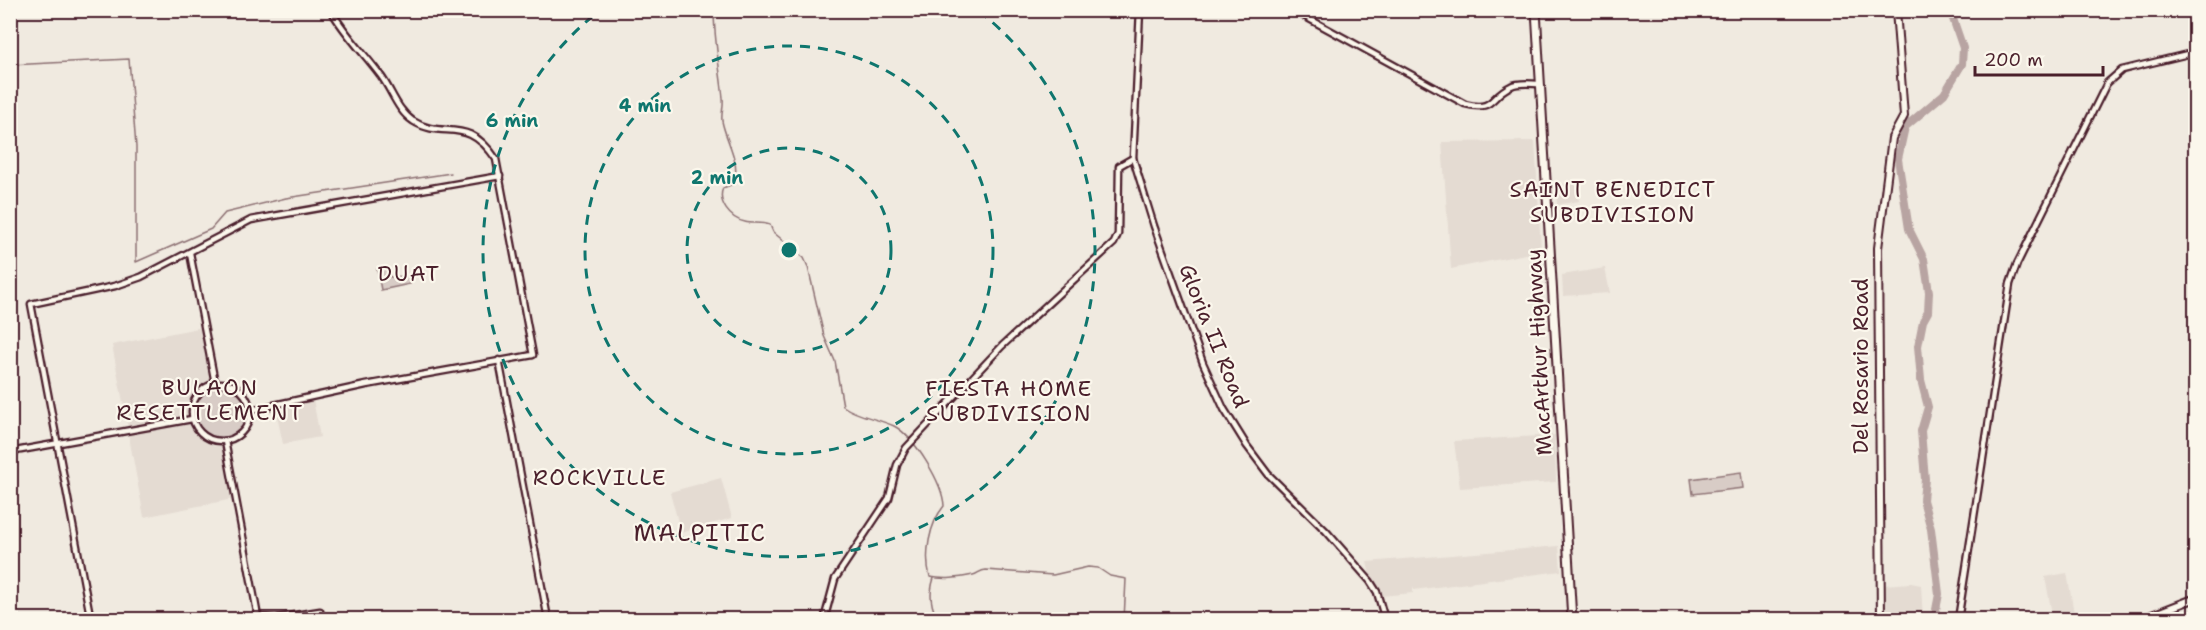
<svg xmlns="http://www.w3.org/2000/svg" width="2206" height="630" viewBox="0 0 2206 630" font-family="'Shantell Sans',sans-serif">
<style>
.built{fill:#e4dbd2}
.green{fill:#d8ccc6;stroke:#917678;stroke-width:1.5}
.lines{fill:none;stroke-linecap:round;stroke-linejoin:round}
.stream{stroke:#8c6f72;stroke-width:1.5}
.river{stroke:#b8a4a2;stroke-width:8}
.minor-casing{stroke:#4a1f2b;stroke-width:9}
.major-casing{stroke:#4a1f2b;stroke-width:10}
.highway-casing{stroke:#4a1f2b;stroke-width:11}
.minor{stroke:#fbf7ec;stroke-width:4.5}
.major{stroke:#fbf7ec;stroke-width:6}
.highway{stroke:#fbf7ec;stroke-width:7}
.ring{fill:none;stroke:#0f766e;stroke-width:3;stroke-dasharray:10 8}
.labels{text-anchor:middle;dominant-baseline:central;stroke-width:4.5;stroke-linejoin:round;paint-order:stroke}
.street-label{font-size:21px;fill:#4a1f2b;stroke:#fbf7ec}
.neighbourhood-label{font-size:22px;letter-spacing:1.5px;fill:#4a1f2b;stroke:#fbf7ec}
.quarter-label{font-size:24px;letter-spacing:1.5px;fill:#4a1f2b;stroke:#fbf7ec}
.centre{fill:#0f766e;stroke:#fbf7ec;stroke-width:3}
.ring-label{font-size:18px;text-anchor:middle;font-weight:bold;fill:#0f766e;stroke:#fbf7ec;stroke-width:4.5;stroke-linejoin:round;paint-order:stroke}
</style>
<rect width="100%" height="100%" fill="#f0eae0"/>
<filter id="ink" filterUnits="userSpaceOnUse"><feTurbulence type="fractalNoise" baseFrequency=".0167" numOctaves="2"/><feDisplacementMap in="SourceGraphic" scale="12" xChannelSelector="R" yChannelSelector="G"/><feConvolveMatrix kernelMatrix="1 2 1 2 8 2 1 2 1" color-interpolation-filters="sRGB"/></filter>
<g filter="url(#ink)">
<g class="built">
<polygon points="1535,141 1541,251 1451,269 1442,142"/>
<polygon points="1576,182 1579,201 1557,205 1556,186"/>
<polygon points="1605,268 1610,293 1563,296 1562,275"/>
<polygon points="203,327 213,381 198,392 188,407 188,416 128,428 112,345"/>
<polygon points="313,399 320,437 283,444 275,407"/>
<polygon points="190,421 194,433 214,446 225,444 233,499 144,517 128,432"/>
<polygon points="1555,435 1556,482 1460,488 1454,441"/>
<polygon points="721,478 732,518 681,533 670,492"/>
<polygon points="1559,546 1561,571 1414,590 1413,587 1413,593 1381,596 1371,580 1367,562"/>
<polygon points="2067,573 2075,619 2053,619 2045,577"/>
<polygon points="1911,583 1921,585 1923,619 1885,619 1883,585"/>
</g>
<g class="green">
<polygon points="388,267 390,277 409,276 410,284 381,290 377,269"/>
<circle cx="221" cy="413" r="26"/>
<polygon points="1741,472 1743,488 1693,494 1691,479"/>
</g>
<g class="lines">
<g class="stream">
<path d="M714,10C714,40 720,69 723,98C724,106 721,113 722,121C726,142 742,163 733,184L723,188C717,202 730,219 745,222C753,224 761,222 770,225L773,232L804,258L808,267L824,336L835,361L843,406C858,417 877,418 894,426C915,437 943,484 944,506C929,524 924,555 930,577C945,580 958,578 973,575C978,574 980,570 986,570L1053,575L1088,567L1098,568L1110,576L1126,579L1124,620"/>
<polyline points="10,65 129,59 136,147 136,262 211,229 225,213 286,198 451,173"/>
<path d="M934,578C929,593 930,607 939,620"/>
</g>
<polyline class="river" points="1934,620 1939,594 1931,529 1923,500 1925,479 1921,431 1928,407 1921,380 1918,346 1923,321 1928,312 1929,292 1924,259 1909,229 1898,159 1905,127 1944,94 1962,64 1963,48 1950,10"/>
<defs>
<g id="minor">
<polyline points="1140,10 1133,158 1154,226 1203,363 1224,409 1247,446 1268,474 1326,531 1370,581 1377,592 1385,620"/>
<path d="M1293,10L1465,104C1495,112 1489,96 1511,86C1518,82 1531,84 1540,84"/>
<polyline points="190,253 215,383"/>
<polyline points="499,360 548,619"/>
<circle cx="221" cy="412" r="29"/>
<path d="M251,410L366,385L533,355L496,159C466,114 444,141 413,121C397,110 392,91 381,76C365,54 345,35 331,10"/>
<polyline points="225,441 258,617 276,618 320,611 321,620"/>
<polyline points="10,452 192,419"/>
<polyline points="89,610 31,304 115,286 141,277 251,220 500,176"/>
<polyline points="523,620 571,616 572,620"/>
<polyline points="824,620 835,579 889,498 897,465 906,448 1002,346 1114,243 1118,234 1119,166 1133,158"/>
<polyline points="1958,620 2010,284 2017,264 2107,83 2122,70 2196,52"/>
</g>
<g id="major">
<polyline points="1881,620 1878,248 1892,138 1904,116 1896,10"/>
<polyline points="2139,620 2196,598"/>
</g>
<polyline id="highway" points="1536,10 1572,620"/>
</defs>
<use href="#minor" class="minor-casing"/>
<use href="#major" class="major-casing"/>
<use href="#highway" class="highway-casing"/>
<use href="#minor" class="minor"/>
<use href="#major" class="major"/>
<use href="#highway" class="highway"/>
</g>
</g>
<g class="ring">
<circle cx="789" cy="250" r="102"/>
<circle cx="789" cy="250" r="204"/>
<path d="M979 11A306 306 0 1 1 599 11"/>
</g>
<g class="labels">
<g class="street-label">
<text transform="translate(1214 336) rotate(68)">Gloria II Road</text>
<text transform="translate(1539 352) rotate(-93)">MacArthur Highway</text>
<text transform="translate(1861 366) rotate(-90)">Del Rosario Road</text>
</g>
<g class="neighbourhood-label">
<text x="1613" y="189">SAINT BENEDICT<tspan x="1613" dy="25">SUBDIVISION</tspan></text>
<text x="409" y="273">DUAT</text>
<text x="210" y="387">BULAON<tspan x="210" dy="25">RESETTLEMENT</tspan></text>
<text x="1009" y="388">FIESTA HOME<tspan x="1009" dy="25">SUBDIVISION</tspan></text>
<text x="600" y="477">ROCKVILLE</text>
</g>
<g class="quarter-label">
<text x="700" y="533">MALPITIC</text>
</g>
</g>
<circle cx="789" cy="250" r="9" class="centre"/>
<g class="ring-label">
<text x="645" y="112">4 min</text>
<text x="512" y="127">6 min</text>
<text x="717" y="184">2 min</text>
</g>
<rect width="2206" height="630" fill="none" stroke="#fbf7ec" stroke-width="36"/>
<rect x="18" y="18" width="2170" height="594" fill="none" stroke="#4a1f2b" stroke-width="2" filter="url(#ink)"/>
<path d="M1975 66v9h128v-9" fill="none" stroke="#4a1f2b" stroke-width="3"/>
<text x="1984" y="66" font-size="18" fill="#4a1f2b" stroke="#fbf7ec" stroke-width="4.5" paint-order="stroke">200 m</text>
</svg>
